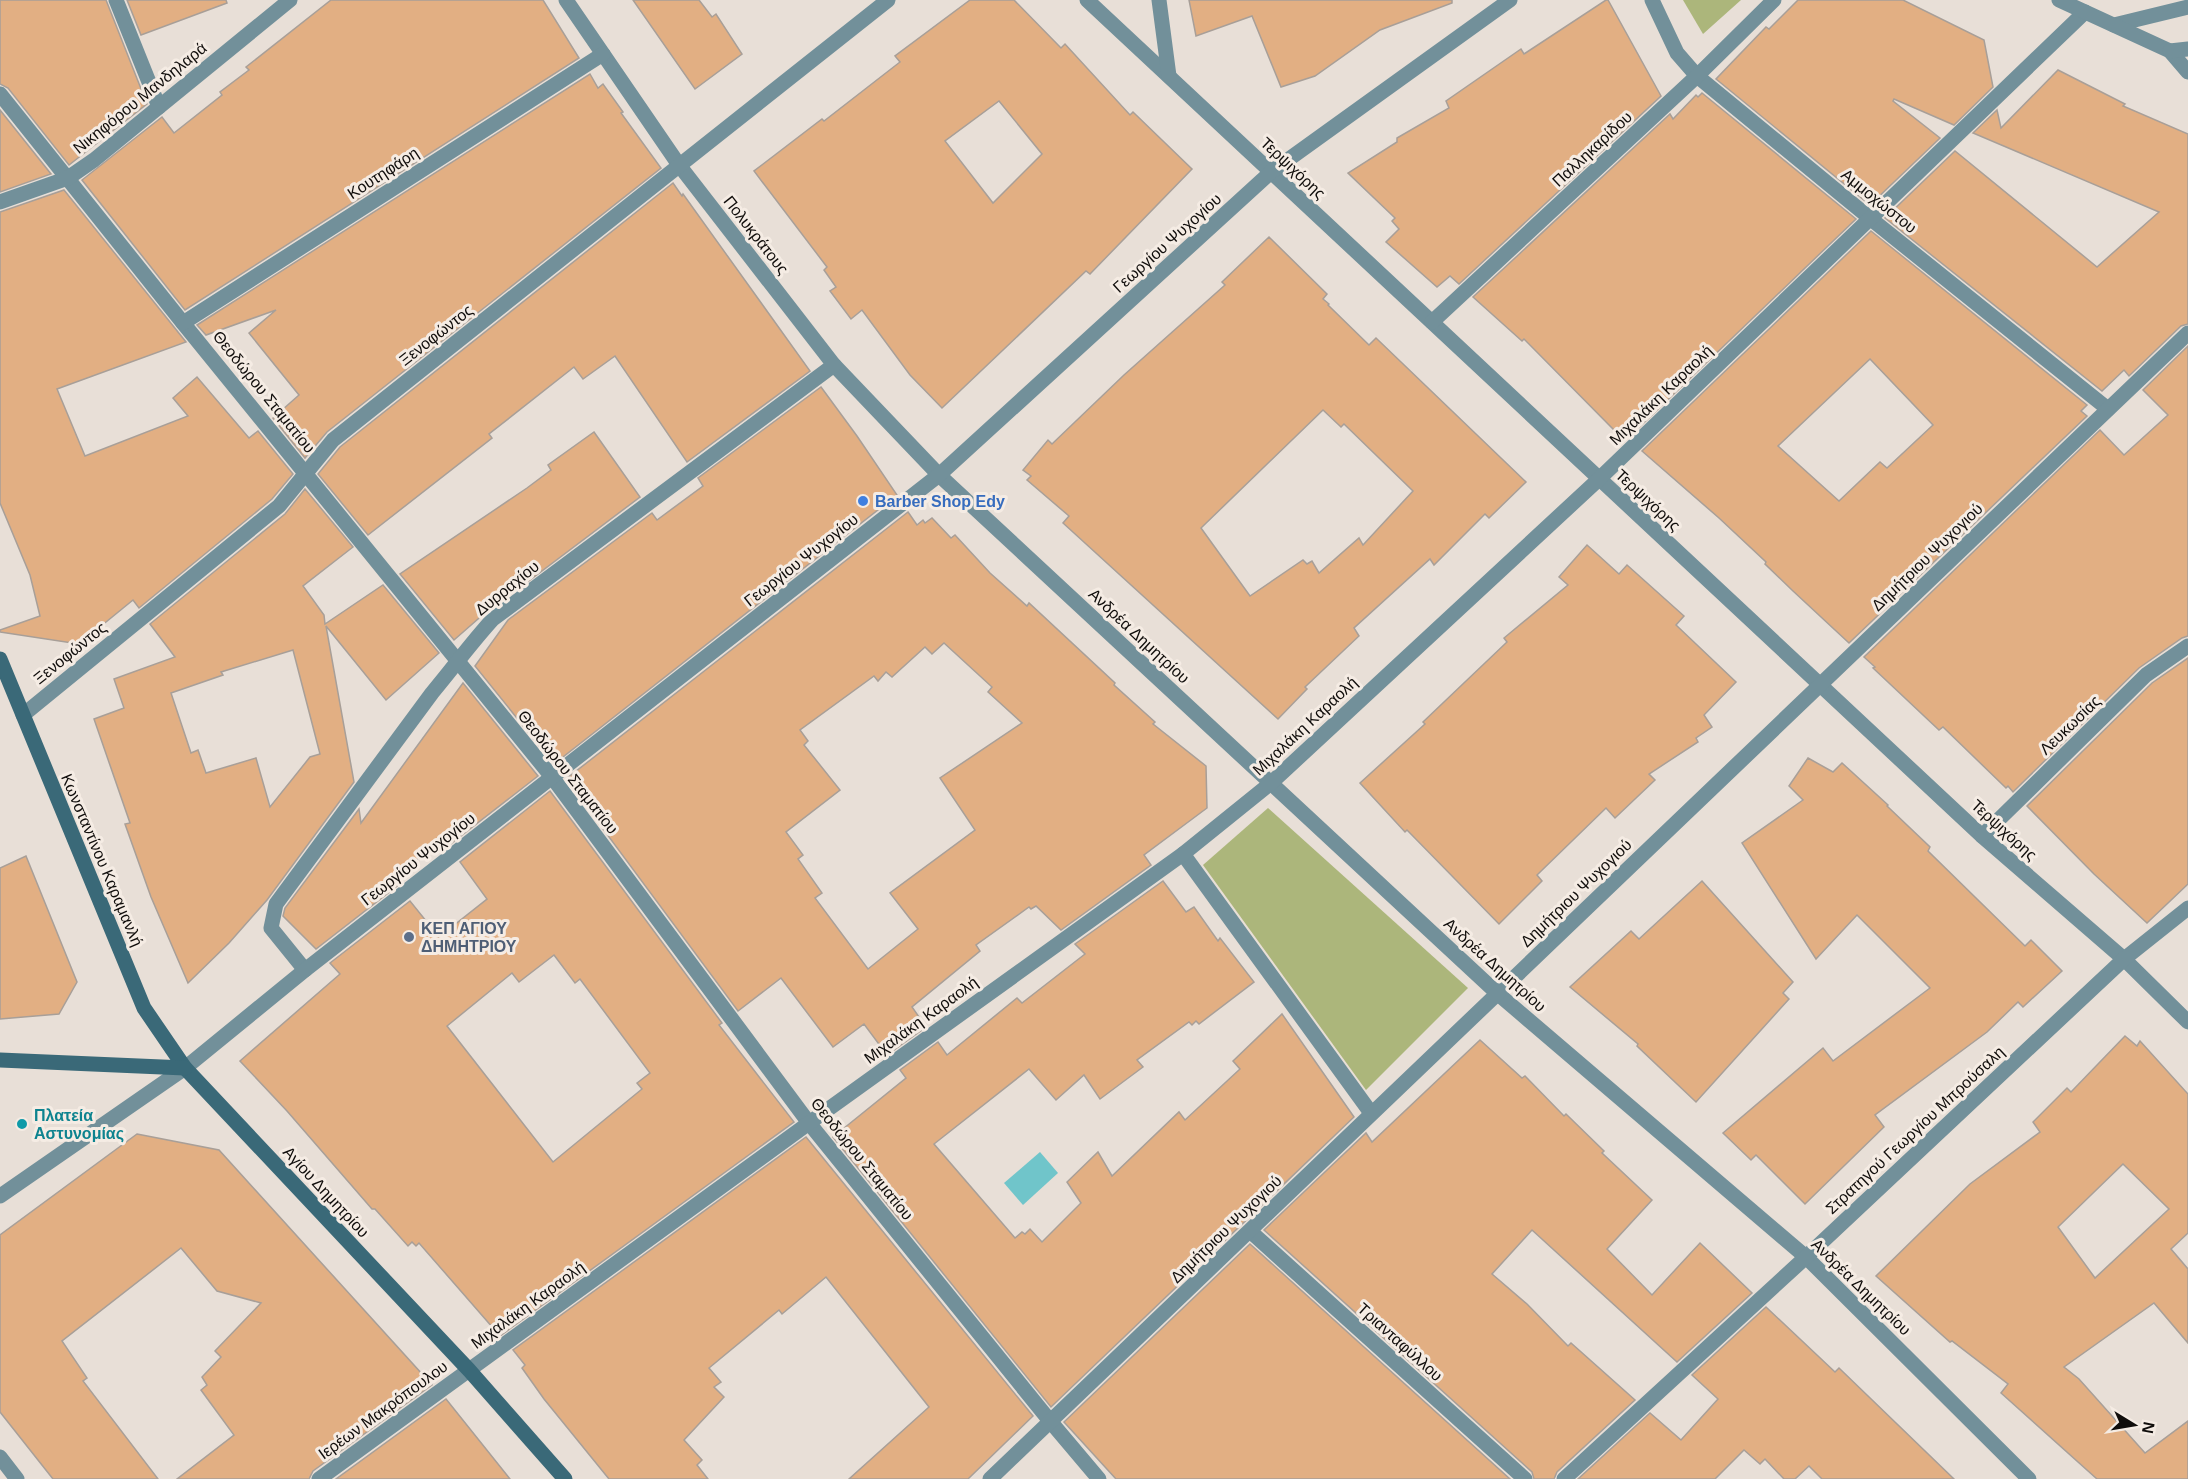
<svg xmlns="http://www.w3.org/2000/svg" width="2188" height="1479" viewBox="0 0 2188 1479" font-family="Helvetica,sans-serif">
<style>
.green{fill:#acb67b}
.water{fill:#70c5ca}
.building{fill:#e2af83;stroke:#a89f98;stroke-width:1.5;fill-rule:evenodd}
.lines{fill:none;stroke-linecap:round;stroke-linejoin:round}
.pedestrian{stroke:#72909a;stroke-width:15}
.minor{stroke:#72909a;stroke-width:15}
.tertiary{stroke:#72909a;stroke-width:15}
.secondary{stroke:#3a6978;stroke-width:15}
.shop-dot{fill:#3f7fe0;stroke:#f5ece4;stroke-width:2}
.service-dot{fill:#5c6f8a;stroke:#f5ece4;stroke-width:2}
.culture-dot{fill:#0f9aa8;stroke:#f5ece4;stroke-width:2}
.labels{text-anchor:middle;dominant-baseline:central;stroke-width:6;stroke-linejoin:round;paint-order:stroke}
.street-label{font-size:16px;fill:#100d0b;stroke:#f5ece4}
.shop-label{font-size:16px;font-weight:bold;fill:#366cbe;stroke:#f5ece4;text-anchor:start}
.service-label{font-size:16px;font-weight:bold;fill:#4e5e75;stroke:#f5ece4;text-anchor:start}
.culture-label{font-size:16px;font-weight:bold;fill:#0d838f;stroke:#f5ece4;text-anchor:start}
</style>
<rect width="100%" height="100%" fill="#e8dfd7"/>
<g class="green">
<polygon points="1683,0 1741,0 1703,34"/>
<polygon points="1268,808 1468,988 1366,1090 1203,865"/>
</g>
<polygon class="water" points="1040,1152 1058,1173 1023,1205 1004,1183"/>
<g class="building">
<polygon points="0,0 106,0 147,104 69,165 8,88 0,84"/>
<polygon points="127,0 226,0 227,3 141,35"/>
<polygon points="331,0 543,0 579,58 185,310 82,180 162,117 174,133 222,95 220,92 249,70 246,67"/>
<polygon points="633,0 699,0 712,17 716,14 742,54 695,89"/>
<path d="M970,0H1014L1061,48L1065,44L1130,115L1133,112L1192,169L1090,274L1086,271L942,408L910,375L862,310L851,319L830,291L836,287L824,270L827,267L754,171L822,119L824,121L900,62L895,56ZM999,101L1042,154L993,203L945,141Z"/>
<polygon points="1189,0 1452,0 1452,3 1380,30 1315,76 1281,87 1252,16 1196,36"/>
<polygon points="1606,0 1608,0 1661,96 1459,284 1450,276 1437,287 1386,242 1399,229 1392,221 1395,218 1348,173 1397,142 1397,138 1449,108 1446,101 1521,49 1524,54"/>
<polygon points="1798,0 1903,0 1984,40 1993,87 1954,125 1894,99 1893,101 1940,138 1870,205 1716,79 1766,27 1769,29"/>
<polygon points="2058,70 2125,104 2123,106 2188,134 2188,324 2181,326 2129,376 2124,370 2102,391 1885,218 1955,151 2097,267 2159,212 1973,133 1997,110 2001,128"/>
<polygon points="590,74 598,88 603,84 623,112 621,113 661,168 327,432 305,458 273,418 299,395 249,333 276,310 206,335 197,325"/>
<polygon points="1702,93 1856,219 1628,438 1619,430 1616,432 1524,339 1522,341 1473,297 1670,114 1673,119 1696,95 1698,97"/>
<polygon points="0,110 51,174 0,192"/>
<polygon points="673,183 682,196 683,194 810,371 687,462 615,356 583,379 574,367 489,434 492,438 368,535 318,474 340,447"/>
<polygon points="64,190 186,342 57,389 85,456 188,416 173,398 197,377 249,438 258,431 293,474 272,499 139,608 133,600 79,644 0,632 0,630 40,616 30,575 0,503 0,212"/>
<path d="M1871,231L2087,405L2081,411L2087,416L1849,643L1793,591L1765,564L1766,562L1719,518L1642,451ZM1870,359L1933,425L1887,468L1880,462L1839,501L1778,446Z"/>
<path d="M1269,237L1327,294L1323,299L1329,304L1328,305L1369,345L1376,338L1526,482L1489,518L1485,514L1434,565L1430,559L1354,628L1359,636L1305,687L1307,689L1278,719L1063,523L1069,516L1027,480L1031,476L1023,470L1048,440L1052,444L1124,375L1225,285L1222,282ZM1323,410L1341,427L1344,424L1413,491L1363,545L1359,538L1319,573L1312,561L1307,564L1303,560L1250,596L1201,528Z"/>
<polygon points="2188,346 2188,636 2182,638 2139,668 2013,792 2008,786 2006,788 1943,727 1939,730 1873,668 1875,667 1864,657 2100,430 2124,455 2168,415 2143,390"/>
<polygon points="821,387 857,436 897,495 554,764 475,666 508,620 652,513 657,520 703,486 698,478"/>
<polygon points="594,432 640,497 522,586 519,583 454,640 400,574 527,488 551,470 548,465"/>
<path d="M305,489L353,547L303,586L324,615L325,624L383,585L439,653L386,700L326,626L354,782L267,900L229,943L188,983L151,897L125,824L130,823L94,719L124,708L114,679L175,657L150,624L285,514ZM293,650L320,754L310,757L270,807L256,758L206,773L198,750L191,753L171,693L223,675L221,672Z"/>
<path d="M908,512L917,525L923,520L925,523L932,518L951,538L955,535L990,573L1027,606L1029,603L1115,683L1114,685L1155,722L1153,724L1206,766L1207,808L1144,855L1151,865L1061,930L1036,906L1031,909L1029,907L976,945L980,951L912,1007L926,1027L887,1055L864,1024L833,1047L781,978L738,1011L566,779ZM944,643L992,687L988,692L1022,723L940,778L975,830L890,893L918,929L868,969L815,898L822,893L798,859L803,855L786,832L840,790L804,745L808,741L800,730L874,676L878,681L886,672L892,677L925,647L932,654Z"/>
<polygon points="1587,545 1619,574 1627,565 1684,616 1676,625 1736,682 1704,715 1712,727 1696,738 1698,742 1649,774 1655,780 1615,818 1606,808 1537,875 1542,881 1499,924 1407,830 1405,832 1360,783 1425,724 1423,722 1507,642 1504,638 1568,585 1559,577"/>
<polygon points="2188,658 2188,884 2147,923 2094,874 2027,806 2152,683"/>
<polygon points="463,683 538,776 448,846 443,839 392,879 397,886 316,949 283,916 285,908 359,809 361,823"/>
<polygon points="1808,758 1833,772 1842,763 1888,805 1887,806 1930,847 1928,851 2025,946 2031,940 2062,971 2023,1007 2018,1002 1987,1032 1875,1115 1884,1127 1805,1204 1756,1155 1751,1160 1723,1133 1823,1048 1833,1061 1930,988 1857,915 1816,959 1742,843 1803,800 1789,786"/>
<path d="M550,791L722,1023L719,1025L794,1122L500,1336L419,1243L416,1246L412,1242L408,1246L375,1209H372L287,1111L240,1061L340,974L330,963L410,901L439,937L487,899L460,862ZM554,955L575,983L580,979L650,1073L637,1083L642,1089L553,1162L447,1026L512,973L519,982Z"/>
<polygon points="26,856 77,982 59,1014 0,1019 0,868"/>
<polygon points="1163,881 1186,912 1194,907 1218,941 1220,938 1254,982 1199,1024 1196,1021 1192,1025 1189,1022 1137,1060 1143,1067 1100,1099 1084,1075 1056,1100 1029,1069 934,1144 1015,1238 1022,1232 1025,1234 1030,1229 1042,1242 1081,1203 1067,1182 1098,1152 1112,1176 1179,1112 1185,1120 1240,1069 1233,1061 1282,1014 1354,1117 1051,1407 833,1137 906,1078 900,1070 938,1042 947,1055 1017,998 1022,1003 1085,954 1075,944"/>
<polygon points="1702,881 1793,982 1783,993 1789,999 1696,1102 1637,1046 1638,1044 1570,987 1631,931 1639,939"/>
<path d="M2125,1036L2137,1046L2140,1041L2188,1094V1233L2171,1249L2188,1269V1343L2154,1303L2064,1367L2079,1379L2145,1453L2188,1421V1479H2097L2001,1393L2008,1384L1952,1341L1950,1342L1876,1276L1970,1184L2040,1132L2033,1122L2067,1088L2071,1092ZM2123,1164L2169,1209L2095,1278L2058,1227Z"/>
<polygon points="1480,1040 1522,1078 1525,1076 1564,1116 1566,1114 1604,1151 1602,1153 1652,1200 1607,1249 1652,1295 1700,1243 1752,1293 1677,1362 1532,1230 1492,1274 1527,1304 1568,1346 1571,1343 1635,1400 1557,1472 1554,1479 1534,1479 1532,1472 1264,1230 1366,1133 1372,1142"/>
<polygon points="137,1134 219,1150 432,1385 313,1471 309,1479 177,1479 234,1435 201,1390 207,1385 202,1377 221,1357 215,1351 261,1303 217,1291 181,1248 62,1341 87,1378 83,1381 158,1479 53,1479 0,1412 0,1235"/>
<polygon points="806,1137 1033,1416 968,1479 849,1479 929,1407 826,1277 782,1314 779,1310 709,1368 721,1382 714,1387 724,1397 684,1440 702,1460 697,1465 708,1479 609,1479 544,1399 522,1368 525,1365 513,1350"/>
<polygon points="1250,1244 1510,1479 1116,1479 1064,1422"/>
<polygon points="1766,1307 1835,1372 1839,1368 1954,1479 1822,1479 1809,1466 1795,1479 1784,1479 1765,1459 1760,1464 1744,1450 1715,1479 1578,1479 1650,1413 1681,1440 1718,1399 1692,1375"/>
<polygon points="446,1399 510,1479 336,1479"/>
</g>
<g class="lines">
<polyline class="pedestrian" points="116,0 159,107"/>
<g class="minor">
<polyline points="566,0 679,165 834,365 939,475 1497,993 1806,1257 2029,1479"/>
<polyline points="1087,0 1982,836 2124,959 2188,1022"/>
<polyline points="1159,0 1169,76"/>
<polyline points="1652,0 1677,53 1697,76 1871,219 2108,409"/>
<polyline points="2114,25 2188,7"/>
<polyline points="0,94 183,323 552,777 809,1123 1050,1421 1099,1479"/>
<polyline points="0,202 68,178 94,160 290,0"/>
<polyline points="1432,322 1697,76 1774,0"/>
<polyline points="183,323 603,54"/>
<polyline points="23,715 279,506 333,440 888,0"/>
<polyline points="1982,836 2146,675 2188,646"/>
<polyline points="1183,854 1371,1113"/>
<path d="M305,970L271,928L276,904L432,693C453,668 471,643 493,619L834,365"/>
<polyline points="0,1196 185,1068 305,970 939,475 1271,172 1510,0"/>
<polyline points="1251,1232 1525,1479"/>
<polyline points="0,1457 17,1479"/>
<polyline points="319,1479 809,1123 1183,854 1271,783 1599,479 2085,12"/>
<polyline points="990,1479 2188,333"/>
<polyline points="1564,1479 1806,1257 2124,959 2188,908"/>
</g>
<g class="tertiary">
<polyline points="2059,0 2170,51 2188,72"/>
<polyline points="2170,51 2188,49"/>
</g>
<g class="secondary">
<polyline points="0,659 144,1008 185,1068 469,1370 565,1479"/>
<polyline points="0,1060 185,1068"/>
</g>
</g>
<circle class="shop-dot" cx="863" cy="501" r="6"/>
<circle class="service-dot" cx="409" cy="937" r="6"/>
<circle class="culture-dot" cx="22" cy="1124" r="6"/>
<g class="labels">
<g class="street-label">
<text transform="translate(140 98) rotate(-39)">Νικηφόρου Μανδηλαρά</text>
<text transform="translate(1592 149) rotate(-43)">Παλληκαρίδου</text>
<text transform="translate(1293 168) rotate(43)">Τερψιχόρης</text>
<text transform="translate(383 173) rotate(-33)">Κουτηφάρη</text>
<text transform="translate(1879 201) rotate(39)">Αμμοχώστου</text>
<text transform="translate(756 235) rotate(52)">Πολυκράτους</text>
<text transform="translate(1167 243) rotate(-42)">Γεωργίου Ψυχογίου</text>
<text transform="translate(436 335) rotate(-38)">Ξενοφώντος</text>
<text transform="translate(264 392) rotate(51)">Θεοδώρου Σταματίου</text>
<text transform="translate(1661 395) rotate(-44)">Μιχαλάκη Καραολή</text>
<text transform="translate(1648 500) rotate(43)">Τερψιχόρης</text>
<text transform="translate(1927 557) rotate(-44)">Δημήτριου Ψυχογιού</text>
<text transform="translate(801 560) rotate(-38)">Γεωργίου Ψυχογίου</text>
<text transform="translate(507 588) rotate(-39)">Δυρραχίου</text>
<text transform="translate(1139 636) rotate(43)">Ανδρέα Δημητρίου</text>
<text transform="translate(70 653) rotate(-39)">Ξενοφώντος</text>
<text transform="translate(2070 725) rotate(-44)">Λευκωσίας</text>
<text transform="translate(1305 726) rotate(-43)">Μιχαλάκη Καραολή</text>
<text transform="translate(568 772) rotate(52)">Θεοδώρου Σταματίου</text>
<text transform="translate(2004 830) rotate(42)">Τερψιχόρης</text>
<text transform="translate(418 859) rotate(-38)">Γεωργίου Ψυχογίου</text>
<text transform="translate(102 860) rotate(67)">Κωνσταντίνου Καραμανλή</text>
<text transform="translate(1576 893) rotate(-44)">Δημήτριου Ψυχογιού</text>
<text transform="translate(1495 965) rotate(42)">Ανδρέα Δημητρίου</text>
<text transform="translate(921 1020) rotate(-36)">Μιχαλάκη Καραολή</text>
<text transform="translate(1915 1130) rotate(-43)">Στρατηγού Γεωργίου Μπρούσαλη</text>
<text transform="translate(862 1159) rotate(51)">Θεοδώρου Σταματίου</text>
<text transform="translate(326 1192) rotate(47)">Αγίου Δημητρίου</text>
<text transform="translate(1226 1229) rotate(-44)">Δημήτριου Ψυχογιού</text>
<text transform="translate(1861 1287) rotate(44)">Ανδρέα Δημητρίου</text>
<text transform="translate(528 1305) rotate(-36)">Μιχαλάκη Καραολή</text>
<text transform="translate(1400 1342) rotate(42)">Τριανταφύλλου</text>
<text transform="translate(383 1410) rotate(-36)">Ιερέων Μακρόπουλου</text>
</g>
<g class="shop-label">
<text x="875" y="501">Barber Shop Edy</text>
</g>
<g class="service-label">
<text x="421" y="928">ΚΕΠ ΑΓΙΟΥ<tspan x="421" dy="18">ΔΗΜΗΤΡΙΟΥ</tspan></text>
</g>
<g class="culture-label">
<text x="34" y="1115">Πλατεία<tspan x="34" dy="18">Αστυνομίας</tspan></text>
</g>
</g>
<g transform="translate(2134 1425) rotate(101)" stroke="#f5ece4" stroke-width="4.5" paint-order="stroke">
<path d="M0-4.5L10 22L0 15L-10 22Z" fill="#100d0b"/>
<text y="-9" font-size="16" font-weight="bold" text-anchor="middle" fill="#100d0b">N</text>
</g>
</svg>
